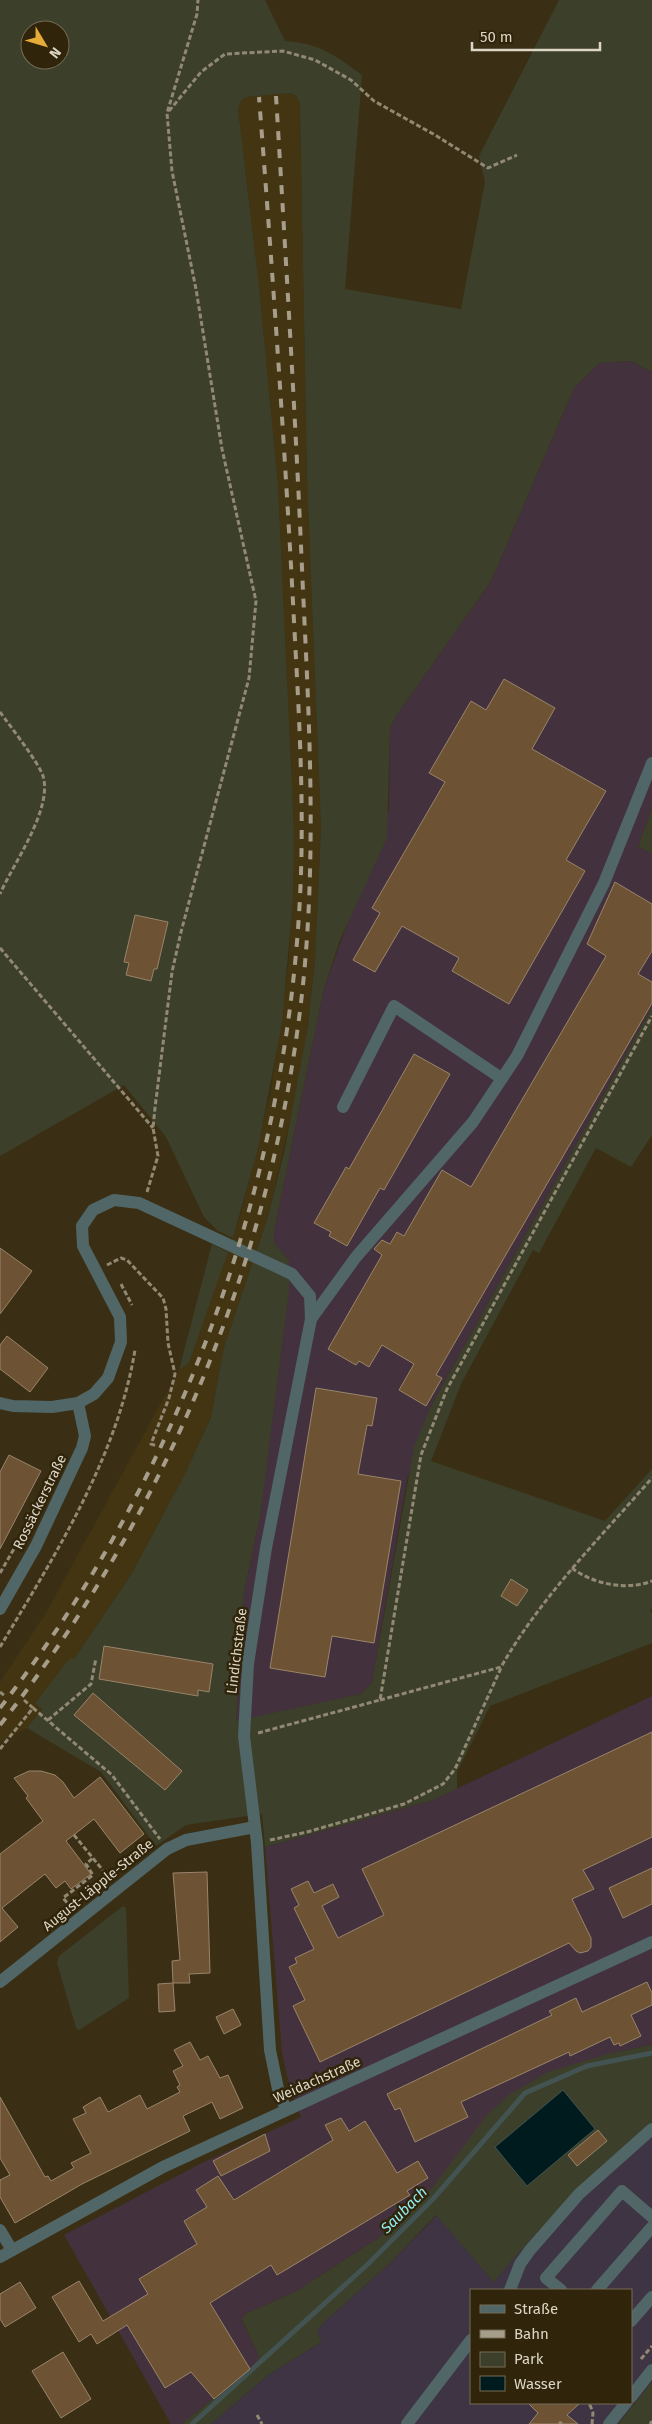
<svg xmlns="http://www.w3.org/2000/svg" width="652" height="2424" viewBox="0 0 652 2424" font-family="'Fira Sans',sans-serif">
<style>
.commercial{fill:#3e3443;fill-rule:evenodd}
.industrial{fill:#43323d}
.built{fill:#433512}
.green{fill:#3c3f29;fill-rule:evenodd}
.water{fill:#001b1e;stroke:#425351}
.lines{fill:none;stroke-linecap:round;stroke-linejoin:round}
.stream{stroke:#425351;stroke-width:5}
.building{fill:#6d5334;stroke:#99846b}
.path{stroke:#928974;stroke-width:3;stroke-dasharray:5 2.5;stroke-linecap:butt}
.minor{stroke:#516667;stroke-width:12}
.rail{stroke:#a69d8a;stroke-width:4;stroke-dasharray:9 9;stroke-linecap:butt}
.labels{text-anchor:middle;dominant-baseline:central;stroke-width:5;stroke-linejoin:round;paint-order:stroke}
.street-label{font-size:14px;fill:#ddd6c7;stroke:#30250a}
.water-label{font-size:15px;font-style:italic;fill:#93eef7;stroke:#30250a}
</style>
<rect width="100%" height="100%" fill="#3a2f14"/>
<path class="commercial" d="M652,2122V2382L618,2424H211L268,2375L321,2342L317,2331L324,2322L389,2264L437,2215L494,2282L523,2246L619,2151ZM471,2290H631V2403H471Z"/>
<g class="industrial">
<polygon points="631,361 652,372 652,807 638,847 652,853 652,1007 431,1406 407,1480 372,1683 361,1694 236,1722 244,1592 260,1516 289,1260 274,1243 274,1231 324,988 389,809 390,729 396,716 491,581 574,388 599,363"/>
<polygon points="652,1696 652,2045 608,2054 432,2188 389,2231 297,2291 245,2314 242,2321 259,2356 258,2362 182,2424 171,2424 64,2235 200,2164 301,2117 289,2084 282,2052 265,1847 433,1800"/>
</g>
<polygon class="built" points="291,93 296,96 300,103 307,480 321,827 315,959 308,1026 296,1094 267,1220 224,1347 211,1416 186,1472 131,1575 74,1659 35,1703 42,1708 27,1728 0,1742 0,1682 46,1613 179,1370 189,1363 241,1214 271,1090 289,960 294,829 278,484 259,286 238,108 241,101 246,97"/>
<g class="green">
<path d="M0,0H265L285,41C319,43 335,55 362,75L345,289L461,309L485,182L479,156L559,0H652V372L631,361L599,363L574,388L491,581L396,716L390,729L387,838L340,940L324,988L274,1231V1243L289,1260V1290L260,1516L244,1592L236,1721L361,1694L372,1683L414,1447L431,1406L652,1007V1135L631,1167L596,1148L539,1253L533,1250L461,1384L431,1461L605,1521L652,1469V1608L650,1610L652,1614V1643L490,1706L457,1772V1789L433,1800L265,1847L262,1814L186,1825L156,1846L101,1772L27,1728L42,1709L35,1703L70,1658L74,1659L131,1575L186,1472L211,1417L224,1347L267,1220L284,1153L308,1026L315,959L321,827L307,480L300,103L296,96L291,93L246,97L241,101L238,108L259,286L278,484L294,829L293,898L282,1023L258,1148L233,1238L218,1231L204,1217L166,1137L124,1085L0,1156ZM30,30H60V60H30Z"/>
<polygon points="652,807 652,853 638,847"/>
<polygon points="212,1244 228,1252 189,1363 179,1370"/>
<polygon points="123,1906 126,1908 129,1998 79,2030 76,2028 57,1963 59,1956"/>
<path d="M652,2045V2122C596,2171 541,2224 494,2282L436,2215L389,2264L324,2322L317,2331L321,2342L268,2375L211,2424H182L258,2362L259,2356L242,2320L245,2314L297,2291L389,2231L432,2188L487,2115L509,2095L548,2072L608,2054Z"/>
<polygon points="652,2382 652,2424 618,2424"/>
</g>
<polygon class="water" points="563,2090 595,2129 527,2186 495,2147"/>
<g class="lines">
<polyline class="stream" points="192,2424 368,2264 433,2199 525,2093 587,2066 652,2053"/>
</g>
<g class="building">
<polygon points="504,679 555,708 532,749 606,791 566,860 585,871 509,1004 452,971 459,958 402,926 375,972 353,960 380,913 372,908 445,782 429,773 471,701 486,710"/>
<polygon points="615,882 652,904 652,951 638,974 652,982 652,1003 436,1375 442,1378 426,1406 399,1390 414,1364 382,1345 369,1367 359,1361 356,1365 328,1349 382,1255 374,1249 382,1240 390,1244 397,1232 404,1236 442,1170 471,1187 606,956 587,944"/>
<polygon points="135,915 168,922 157,969 154,969 151,981 126,975 129,963 124,962"/>
<polygon points="414,1054 450,1074 384,1190 380,1188 347,1246 329,1236 331,1232 314,1223 346,1167 349,1169"/>
<polygon points="0,1248 32,1271 0,1314"/>
<polygon points="7,1336 48,1368 30,1392 0,1369 0,1345"/>
<polygon points="316,1388 377,1398 372,1426 367,1425 358,1474 401,1481 374,1643 332,1636 325,1677 270,1668"/>
<polygon points="9,1455 41,1471 0,1549 0,1472"/>
<polygon points="511,1579 528,1590 517,1606 501,1596"/>
<polygon points="104,1646 213,1664 209,1692 198,1690 198,1696 99,1679"/>
<polygon points="93,1693 182,1771 165,1790 74,1715"/>
<polygon points="652,1732 652,1837 583,1870 594,1889 572,1899 591,1938 591,1947 588,1951 580,1953 576,1951 569,1943 320,2062 293,2006 305,2000 289,1967 297,1963 295,1958 314,1949 294,1908 299,1905 291,1889 308,1881 314,1893 333,1884 339,1897 322,1906 338,1938 384,1915 362,1869"/>
<polygon points="29,1771 41,1771 55,1775 63,1782 74,1798 100,1777 144,1834 120,1853 94,1819 66,1841 91,1874 71,1889 65,1881 56,1888 45,1874 2,1908 18,1927 0,1942 0,1854 43,1821 26,1798 28,1796 14,1778"/>
<polygon points="652,1868 652,1904 623,1918 609,1888"/>
<polygon points="207,1872 210,1973 189,1974 190,1983 173,1983 172,1961 180,1960 173,1873"/>
<polygon points="647,1982 652,1993 652,2005 631,2015 641,2036 620,2046 619,2043 614,2045 610,2037 570,2056 569,2052 461,2102 468,2117 415,2142 400,2108 395,2110 387,2094 552,2015 549,2011 576,1998 582,2012"/>
<polygon points="173,1983 175,2011 159,2012 158,1984"/>
<polygon points="233,2009 241,2025 224,2034 216,2017"/>
<polygon points="190,2042 200,2060 208,2056 220,2078 228,2075 243,2108 220,2119 212,2102 183,2116 190,2131 82,2184 15,2223 0,2197 0,2180 10,2175 0,2158 0,2097 45,2177 48,2176 51,2181 74,2168 71,2163 91,2153 73,2119 86,2113 83,2107 100,2097 108,2112 140,2095 147,2109 180,2092 177,2087 180,2085 173,2071 183,2066 174,2050"/>
<polygon points="341,2118 349,2131 365,2121 397,2173 418,2161 428,2178 407,2191 410,2195 277,2275 271,2265 210,2303 250,2369 214,2399 191,2372 165,2388 127,2325 97,2344 91,2334 79,2342 52,2297 79,2281 103,2321 148,2294 139,2279 197,2244 184,2221 207,2207 196,2190 218,2176 234,2200 333,2140 325,2125"/>
<polygon points="598,2130 607,2141 577,2166 568,2155"/>
<polygon points="265,2134 270,2151 221,2176 213,2161"/>
<polygon points="20,2282 36,2308 5,2327 0,2319 0,2294"/>
<polygon points="63,2352 91,2399 61,2418 32,2371"/>
<polygon points="528,2403 580,2403 567,2415 578,2424 529,2424 538,2413"/>
</g>
<g class="lines">
<g class="path">
<polyline points="169,111 201,72 225,54 283,51 315,60 351,80 374,101 435,135 488,168 517,155"/>
<path d="M0,712C10,726 39,763 43,776C53,809 13,864 0,894"/>
<polyline points="0,948 153,1128"/>
<polyline points="147,1192 158,1156 153,1128 155,1108 172,972 181,932 249,678 256,601 222,449 196,289 172,171 167,113 197,14 198,0"/>
<polyline points="107,1265 121,1258 127,1260 163,1298 166,1309 168,1343 175,1374 169,1398 151,1444 157,1446"/>
<polyline points="121,1284 132,1305"/>
<path d="M572,1568C592,1584 628,1591 652,1581"/>
<polyline points="0,1573 30,1521"/>
<path d="M0,1647C55,1555 117,1458 135,1350"/>
<polyline points="0,1692 5,1696"/>
<polyline points="24,1700 33,1708"/>
<path d="M380,1700L501,1667C541,1597 599,1539 652,1478"/>
<polyline points="48,1720 91,1684 96,1658"/>
<polyline points="258,1733 380,1700 421,1455 447,1389 652,1016"/>
<polyline points="0,1749 33,1708 112,1775 160,1839"/>
<polyline points="74,1835 110,1879"/>
<polyline points="270,1840 307,1832 404,1804 443,1784 455,1769 501,1668"/>
<polyline points="72,1908 63,1898 93,1875 86,1864 93,1858"/>
<polyline points="641,2359 652,2346"/>
<polyline points="257,2415 262,2424"/>
<polyline points="559,2422 562,2424"/>
<polyline points="592,2424 593,2413 590,2405 592,2403"/>
<polyline points="650,2424 652,2421"/>
</g>
<g class="minor">
<polyline points="343,1107 394,1006 501,1078"/>
<polyline points="311,1319 356,1257 473,1122 517,1056 604,883 652,763"/>
<polyline points="0,1403 13,1406 52,1407 78,1403 94,1394 108,1378 121,1342 120,1317 83,1246 82,1226 93,1210 114,1200 139,1203 292,1274 310,1296 311,1319 266,1548 248,1664 244,1736 257,1843 270,2050 278,2089 286,2110"/>
<polyline points="0,1609 36,1546 82,1448 85,1436 78,1403"/>
<polyline points="0,1982 167,1849 186,1840 255,1827"/>
<polyline points="0,2230 12,2250"/>
<polyline points="0,2257 163,2167 652,1942"/>
<polyline points="510,2290 520,2264 530,2250 579,2194 652,2129"/>
<polyline points="561,2290 546,2278 622,2191 652,2217"/>
<polyline points="597,2290 652,2227"/>
<polyline points="631,2321 652,2297"/>
<polyline points="631,2397 652,2370"/>
<polyline points="407,2424 471,2340"/>
<polyline points="609,2424 626,2403"/>
</g>
<g class="rail">
<path d="M0,1708C180,1477 285,1189 300,897C305,799 298,700 293,602C284,434 272,265 259,97"/>
<path d="M0,1725C158,1525 264,1280 298,1026C318,882 310,736 303,591C296,426 286,261 276,96"/>
</g>
</g>
<g class="labels">
<g class="street-label">
<text transform="translate(40 1502) rotate(-64)">Rossäckerstraße</text>
<text transform="translate(237 1651) rotate(-83)">Lindichstraße</text>
<text transform="translate(98 1885) rotate(-39)">August-Läpple-Straße</text>
<text transform="translate(317 2080) rotate(-24)">Weidachstraße</text>
</g>
<g class="water-label">
<text transform="translate(404 2210) rotate(-45)">Saubach</text>
</g>
</g>
<rect x="470" y="2289" width="162" height="115" fill="#30250a" stroke="#756c56"/>
<rect x="480" y="2305" width="25" height="8" fill="#516667" stroke="#756c56"/>
<text x="514" y="2314" font-size="15" fill="#ddd6c7">Straße</text>
<rect x="480" y="2330" width="25" height="8" fill="#a69d8a" stroke="#756c56"/>
<text x="514" y="2339" font-size="15" fill="#ddd6c7">Bahn</text>
<rect x="480" y="2352" width="25" height="15" fill="#3c3f29" stroke="#756c56"/>
<text x="514" y="2364" font-size="15" fill="#ddd6c7">Park</text>
<rect x="480" y="2376" width="25" height="15" fill="#001b1e" stroke="#756c56"/>
<text x="514" y="2389" font-size="15" fill="#ddd6c7">Wasser</text>
<g transform="translate(45 45) rotate(128)"><circle r="24" fill="#30250a" stroke="#756c56"/>
<path d="M0-4L9 19L0 12L-9 19Z" fill="#e7ac37"/>
<text y="-8" font-size="14" font-weight="bold" text-anchor="middle" fill="#ddd6c7">N</text>
</g>
<path d="M472 42v8h128v-8" fill="none" stroke="#ddd6c7" stroke-width="2.5"/>
<text x="480" y="42" font-size="15" fill="#ddd6c7" stroke="#30250a" stroke-width="4" paint-order="stroke">50 m</text>
</svg>
